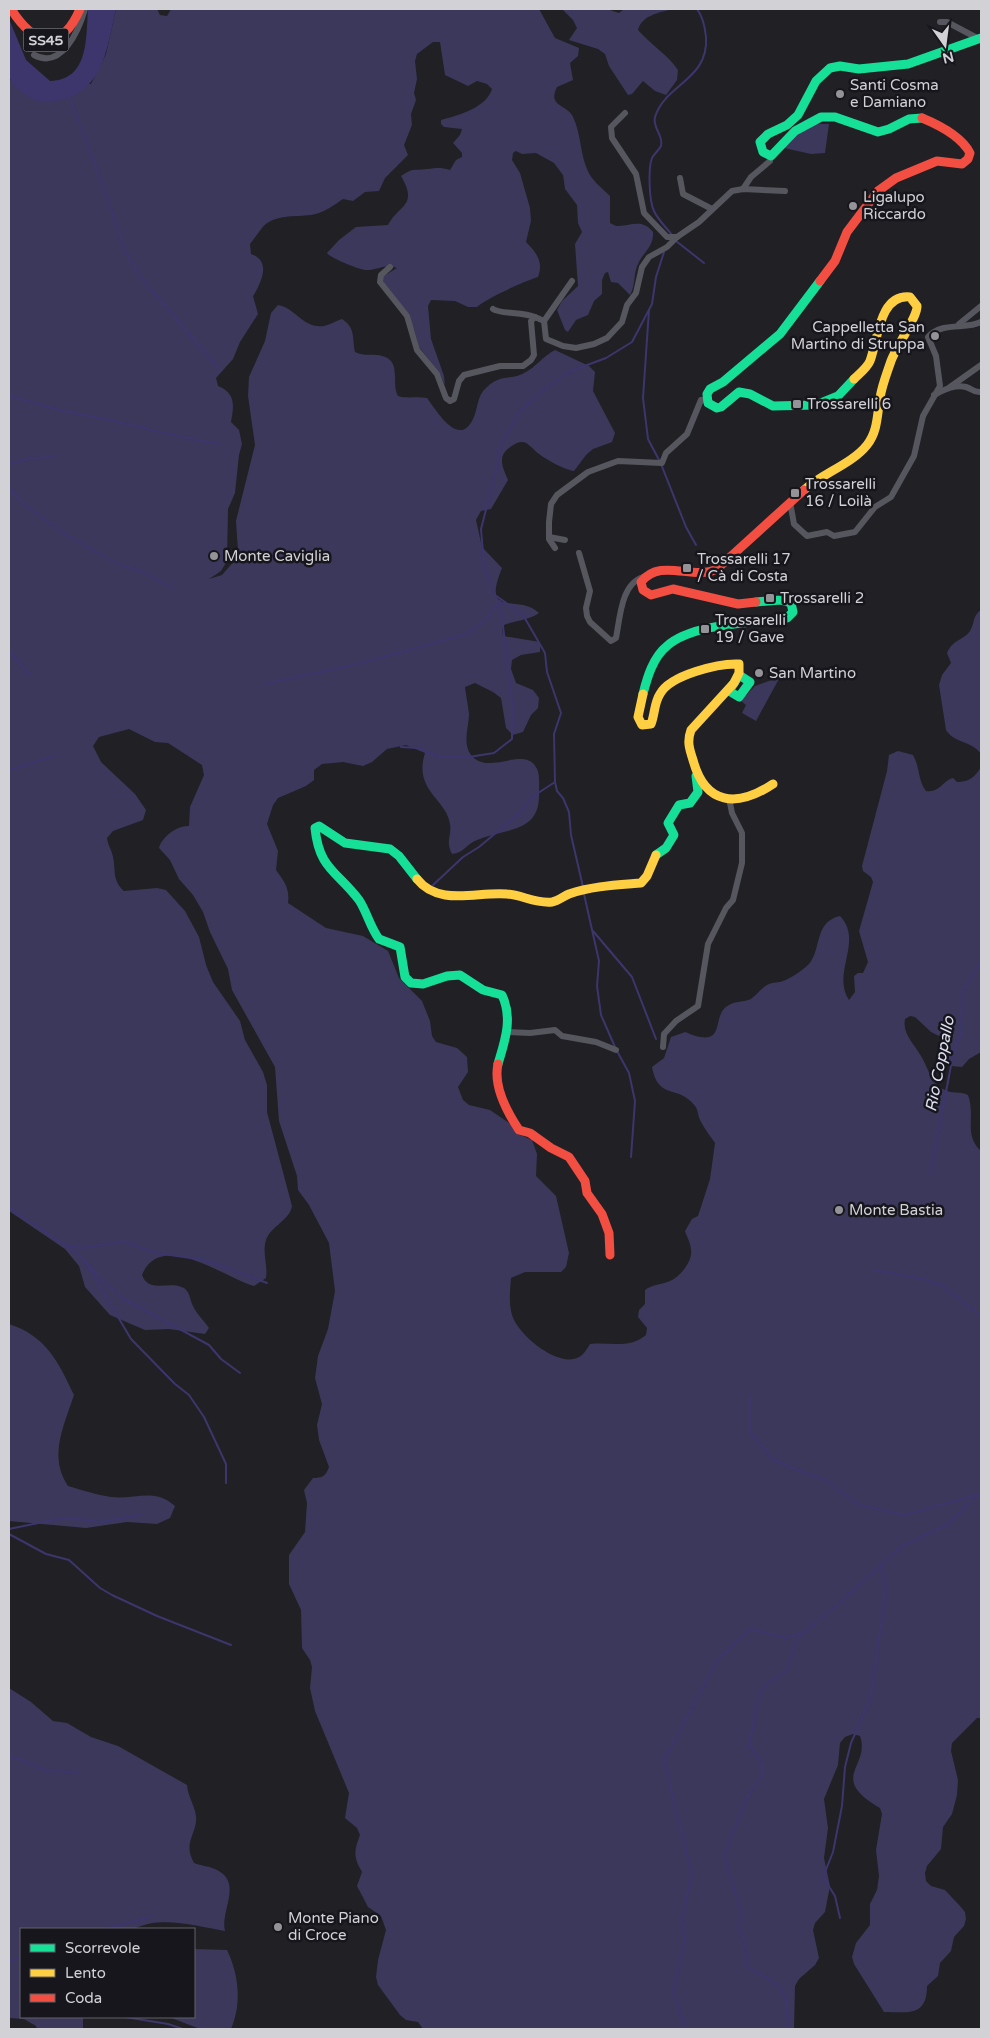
<svg xmlns="http://www.w3.org/2000/svg" width="990" height="2038" viewBox="0 0 990 2038" font-family="'Varela Round',sans-serif">
<style>
.green{fill:#3b385b}
.water{fill:#3c366c}
.lines{fill:none;stroke-linecap:round;stroke-linejoin:round}
.stream{stroke:#3c366c;stroke-width:2}
.street{stroke:#56565f;stroke-width:6}
.fast{stroke:#16e098;stroke-width:9}
.slow{stroke:#ffcf43;stroke-width:9}
.jam{stroke:#f24e42;stroke-width:9}
.poi-dot{fill:#939398;stroke:#16161c;stroke-width:2}
.labels{text-anchor:middle;dominant-baseline:central;stroke-width:5;stroke-linejoin:round;paint-order:stroke}
.shield{fill:#16161c;stroke:#99999e;stroke-width:1}
.shield-label{font-size:14px;font-weight:bold;fill:#d1d1d6}
.poi-label{font-size:15px;fill:#d1d1d6;stroke:#16161c;text-anchor:start}
.water-label{font-size:16px;font-style:italic;fill:#e0e0f2;stroke:#16161c}
</style>
<rect width="100%" height="100%" fill="#202025"/>
<g class="green">
<path d="M116,9H157L160,15L167,16L171,9H539L555,38L579,48L578,56L570,63L573,80L557,87C547,107 567,104 573,117C581,133 580,153 587,169C591,180 602,188 610,196V223L616,226C631,226 642,218 653,232C654,247 643,252 638,264C633,274 636,285 630,295L618,283L611,282L608,272L605,273L602,280V294L594,301L588,315L576,320L568,332L565,330L557,310L562,301L578,286L575,244L582,232L578,223L577,205L565,189L563,175L554,163L536,153L522,154L516,151L513,153L512,160L520,173L530,208L531,221L526,242C536,252 544,262 538,277C525,281 487,298 477,307H468L455,301L431,300L428,306L431,339L444,376L445,385L439,372L419,347L414,329L384,284L382,277L397,268C385,263 379,270 366,270C360,270 330,258 327,253L339,240L356,227L388,225C398,205 419,206 401,176C414,167 414,171 427,169C437,168 440,167 450,170L456,160L462,157V153L453,143L460,135L462,129L444,127L441,124V120C459,115 486,108 492,89L487,84L477,81L468,86L445,75L440,42H433L417,54L415,61L417,79L414,93L416,100L411,114L412,125L404,145L408,155L385,178L379,191L365,192L353,201L343,199C333,206 323,213 311,215C296,217 273,214 262,228C258,233 254,239 250,244L251,254C272,261 261,283 253,296L258,314L240,342L233,359L216,378L218,386C236,393 234,406 231,422L239,430L242,444L239,455L235,493L228,509L227,561L221,571L209,579L222,575L235,560L238,551L236,521L255,445L248,396L249,377L265,341L271,313L278,305C296,308 303,329 324,326C329,325 336,321 342,319C356,328 352,338 355,352C365,357 372,353 382,356C402,360 391,384 398,396C408,399 416,396 427,398C436,410 459,449 473,419C478,409 477,395 486,388C501,373 510,381 524,373C535,368 543,356 555,350L589,366L595,372L593,391L615,433L612,442L593,449L586,455L574,471C565,470 547,460 539,454C528,446 526,435 509,448C497,457 503,468 508,480L491,509L481,511L476,520L482,547L502,568C481,620 518,593 539,613C528,621 514,620 502,626L503,636L540,642V652L521,655L512,660L511,669L516,683L533,690L539,698L538,708L531,715L523,732L513,735L506,728L501,698L493,692L475,683L465,687C466,696 468,705 469,714C469,727 462,743 471,755C488,777 525,744 537,769C540,775 539,785 539,792C541,834 505,828 477,840C466,844 464,853 452,854C445,840 452,837 450,824C447,799 413,791 425,753L406,745L387,749L372,762L363,766L343,762L322,764L314,770V780L306,786L278,798L273,805L267,824L278,851L276,870C284,881 290,888 288,903L326,928L363,936L388,951L399,978L422,1001L430,1021L432,1036L436,1042L457,1048L467,1057L468,1072L458,1087L463,1100L469,1105L490,1110L509,1123L518,1134L532,1140L537,1154L536,1176L556,1196L569,1253L566,1267L561,1272H525L511,1278C510,1291 508,1308 514,1320C523,1338 557,1366 577,1358C583,1356 587,1349 590,1344C611,1342 629,1349 646,1335L647,1328L638,1317L639,1310L645,1304V1290C653,1284 661,1285 670,1281C680,1277 693,1261 691,1250C691,1244 687,1237 685,1231L692,1219L698,1216L710,1179L715,1143C710,1136 704,1128 700,1120C698,1116 698,1109 695,1106C679,1084 658,1101 652,1067L664,1058L671,1037L685,1032C730,1051 709,1015 729,1005C735,1001 744,1002 751,999C757,995 762,987 769,984C773,982 779,983 783,981C791,978 803,970 809,964C822,948 814,922 840,916C864,941 831,973 849,1000L855,992L854,976L858,973H863L868,962L859,931L873,882L871,877L863,871L862,866L887,771L889,755L898,751L913,755C920,767 918,781 926,791C940,793 942,781 953,778L957,782C969,782 975,777 981,767V1052L969,1059L962,1067L951,1066L945,1058L941,1037L931,1032L915,1017L910,1016L905,1019C902,1034 915,1045 921,1056C929,1069 931,1084 945,1090C952,1094 960,1091 968,1095C976,1117 963,1134 981,1151V1718H977L952,1743L951,1751L958,1780L957,1795L952,1814L943,1827L941,1849L927,1866L925,1873L926,1881L931,1886L945,1890L960,1906L965,1912L966,1919L964,1926L954,1937L951,1951L940,1963L938,1976L927,1986C927,2017 908,2012 884,2012L854,1964L852,1957L856,1943L870,1925V1904L877,1890L879,1876L876,1850L882,1814L880,1808C827,1777 871,1767 860,1736L853,1734L845,1737L840,1743L838,1765L824,1799L828,1828L824,1858L830,1886L825,1912L815,1923L813,1930L819,1958L815,1965L799,1979L795,1986L794,2029H423L418,2022L406,2020L400,2015L378,1985L376,1977L378,1960L386,1930L381,1916L368,1907L357,1886L362,1872C353,1857 354,1851 360,1835L357,1828L345,1818L349,1793L315,1711L310,1688L312,1667L310,1660L302,1648L301,1610L289,1584V1555L305,1532L307,1503L304,1490L313,1478C322,1478 326,1476 329,1467L319,1440L317,1425L322,1404L315,1378L318,1356L328,1329L335,1291L329,1243L309,1205L298,1190L297,1176L279,1121L275,1067L232,990L228,969L210,932L203,912L193,895L179,879L170,860L159,848C162,837 177,825 189,826L190,807L204,775L202,765L168,743L155,742L129,729L99,737L93,746L101,762L135,794L146,810L143,820L113,831L107,838C108,846 112,850 113,857C116,871 112,880 124,891L157,888L166,890L185,911L199,937L206,965L213,982L240,1021L245,1040L263,1072L267,1085V1112L292,1206C290,1220 271,1226 266,1240C262,1253 268,1265 266,1278L254,1286C228,1280 161,1228 142,1275C149,1294 169,1280 184,1288C190,1292 190,1300 193,1306C196,1313 204,1321 209,1328L205,1334L169,1329L145,1330L110,1315L85,1287L79,1266L65,1249L9,1211V77L10,80L91,84L106,54Z"/>
<path d="M607,9L619,13L624,9H672C659,13 642,15 638,30C651,45 667,54 678,70L677,80L666,95L655,91L643,81L632,94L628,95L609,66L605,54L598,49L569,40L577,28L573,20L562,9Z"/>
<polygon points="813,124 829,124 825,153 811,154 784,148 787,142"/>
<path d="M981,610V754C972,741 954,743 946,730L939,685L942,675L951,663L947,653C953,639 964,640 970,631C975,623 972,616 981,610Z"/>
<polygon points="780,677 756,721 742,713 746,705 741,701 755,686"/>
<path d="M9,1324C46,1336 58,1361 74,1395C64,1426 48,1456 68,1486C82,1490 97,1495 111,1497C135,1500 154,1487 175,1506L170,1518L157,1524L127,1522L86,1528L9,1521Z"/>
<path d="M9,1688L31,1702L53,1721L67,1723L91,1737L118,1746L187,1785C188,1797 195,1806 196,1816C198,1833 182,1842 194,1863C201,1866 210,1866 217,1870C243,1883 220,1911 225,1931C197,1926 160,1915 134,1929H21V2017H83V2029H37L36,2026L24,2019L9,2018Z"/>
<path d="M194,1949L227,1950C239,1975 242,2004 231,2029H200L169,2017H194Z"/>
</g>
<path class="water" d="M88,9H116C106,53 102,100 45,102C32,102 15,89 9,77V19L26,60L50,81C89,80 86,38 88,9Z"/>
<g class="lines">
<g class="stream">
<polyline points="69,96 109,202 123,246 131,262 144,281 218,368"/>
<path d="M672,235C666,227 658,220 654,211C649,201 648,168 652,158C654,154 659,150 661,146C664,135 652,128 655,117C665,84 709,80 706,37C705,27 703,17 697,9"/>
<polyline points="676,241 704,263"/>
<polyline points="649,310 643,398 648,439 659,460"/>
<path d="M9,395C47,409 87,415 127,424C159,431 189,440 221,444"/>
<polyline points="9,464 32,458 54,457"/>
<polyline points="661,464 686,527 696,545"/>
<polyline points="9,488 26,506 65,534 118,564 144,572 172,588"/>
<polyline points="9,651 30,675"/>
<polyline points="264,684 357,664 467,634 484,621 499,602"/>
<polyline points="401,747 419,748 439,757 469,757 494,753 512,739 512,701 500,601"/>
<polyline points="9,770 54,756"/>
<polyline points="432,886 463,857 479,847 515,817 535,795 555,782"/>
<polyline points="583,887 571,835 569,812 563,798 557,791 555,782 554,734 561,713 547,672 545,653 523,615 495,595 484,566 481,529 497,467 499,449 519,412 545,389 571,371 606,358 632,342 652,304 656,277 664,252"/>
<polyline points="584,894 599,961 597,986 601,1015 615,1047"/>
<polyline points="593,931 632,977 656,1039"/>
<polyline points="617,1051 629,1073 635,1101 631,1157"/>
<polyline points="930,1175 954,1050 961,1034 962,993 981,962"/>
<polyline points="9,1208 77,1253 101,1279 124,1299 209,1345 221,1359 240,1373"/>
<polyline points="64,1245 83,1248 123,1241 156,1253 205,1260 267,1283"/>
<polyline points="88,1266 131,1339 175,1384 189,1395 204,1417 226,1464 226,1483"/>
<polyline points="874,1270 925,1279 943,1286 981,1316"/>
<polyline points="750,1397 750,1432 772,1459 807,1474 826,1480 859,1505 905,1515 976,1495"/>
<polyline points="9,1529 58,1519 70,1518 100,1522 140,1515"/>
<polyline points="9,1534 46,1554 69,1560 100,1588 112,1595 157,1616 231,1645"/>
<polyline points="9,1757 17,1758 47,1771 78,1772"/>
<polyline points="840,1918 835,1896 823,1877 833,1852 842,1806 845,1767 851,1743 870,1700 886,1591 882,1564"/>
<polyline points="104,1929 151,1917"/>
<polyline points="9,1961 21,1958"/>
<polyline points="125,2017 168,2024 183,2029"/>
<polyline points="686,2029 673,1990 685,1943 682,1919 692,1873 674,1805 665,1758 718,1659 751,1629 787,1638 803,1633 840,1603 902,1546 948,1524 981,1492"/>
<path d="M788,2029C787,1984 783,1988 746,1966C746,1959 747,1952 745,1945C742,1932 735,1928 742,1915L724,1856L747,1797L762,1775V1762L749,1746L758,1701L764,1686L788,1669L795,1643L802,1634"/>
</g>
<g class="street">
<polyline points="940,22 947,22 979,39"/>
<path d="M34,55C62,70 79,30 85,9"/>
<polyline points="625,113 611,127 612,138 636,174 644,213 667,237 677,237"/>
<polyline points="680,178 683,194 712,209"/>
<polyline points="743,189 751,177 770,161 771,156"/>
<polyline points="390,267 381,275 380,282 407,316 417,350 437,374 446,398 450,401 454,399 459,381 464,375 500,366 523,366 531,360 534,355 531,321 535,317 544,321 546,339 563,346 576,348 594,344 607,338 622,322 627,305 636,293 642,267 649,257 667,247 677,237 699,222 732,191 743,189 785,191"/>
<path d="M493,309C499,314 523,312 535,317"/>
<polyline points="544,321 572,281"/>
<polyline points="959,324 981,306"/>
<polyline points="950,387 981,365"/>
<path d="M934,395C944,390 955,384 966,387C973,389 973,393 981,392"/>
<path d="M790,502L794,524L807,536L827,532L834,536L855,532L875,507L891,497L914,456L923,416L940,386L936,356L928,337C943,321 965,330 981,322"/>
<polyline points="549,537 565,540"/>
<polyline points="555,548 549,539 549,522 551,504 557,495 588,472 618,461 662,463 666,453 687,434 701,400 707,399"/>
<path d="M579,553L590,591L586,608L587,616L590,622L611,641L616,638C620,618 621,584 643,577"/>
<polyline points="507,1032 530,1033 555,1030 562,1036 596,1042 616,1050"/>
<polyline points="663,1047 664,1034 676,1021 698,1006 708,944 726,908 733,900 742,863 742,833 732,813 729,798"/>
</g>
<g class="fast">
<polyline points="922,118 909,119 889,129 878,132 835,117 821,117 795,131 771,156 763,152 760,142 768,134 787,125 798,115 816,81 830,68 840,66 859,69 908,64 981,38"/>
<polyline points="820,281 780,334 723,382 710,389 707,394 708,403 717,408 721,407 739,392 750,394 773,406 816,405 838,396 854,379"/>
<polygon points="739,675 750,682 739,697 729,691"/>
<path d="M643,694C647,678 653,657 667,646C693,623 753,623 787,618L793,612L791,603L781,600L756,602"/>
<polyline points="656,855 666,848 674,835 668,823 679,805 690,803 698,792 696,776"/>
<path d="M417,879L399,856L390,849L345,843L319,826L315,828C319,869 337,871 359,900C367,912 370,927 379,939L400,947L405,977L411,983L423,984L447,976L460,975L483,990L502,995C513,1019 505,1040 498,1064"/>
</g>
<g class="slow">
<path d="M804,490C823,473 852,464 867,445C878,431 877,415 880,398C882,385 887,373 891,361C896,347 918,316 917,306L910,297C879,294 878,340 870,361C867,368 859,374 854,379"/>
<path d="M643,694L638,717L642,725L651,724C655,714 654,703 660,694C670,675 719,663 739,664V673L734,683L691,730C687,741 689,748 693,760C705,805 737,808 773,784"/>
<path d="M417,879C439,907 478,891 507,894C522,895 536,904 552,902C558,901 564,896 569,894C592,886 617,885 641,883L647,876L656,855"/>
</g>
<g class="jam">
<path d="M11,9C34,45 61,53 80,9"/>
<path d="M820,281L835,261L847,232L878,191L896,178L937,161L962,164L968,159L970,153C961,136 939,125 922,118"/>
<path d="M756,602L738,604L673,589L651,595L643,590L641,582C661,557 693,581 717,569L804,490"/>
<path d="M498,1064C493,1086 507,1112 519,1130L530,1133L551,1148L569,1157L585,1181L587,1193L602,1214L609,1233L610,1255"/>
</g>
</g>
<g class="poi-dot">
<circle cx="840" cy="94" r="5"/>
<circle cx="853" cy="206" r="5"/>
<circle cx="935" cy="336" r="5"/>
<rect x="792" y="399" width="10" height="10" rx="2.5"/>
<rect x="790" y="488" width="10" height="10" rx="2.5"/>
<circle cx="214" cy="556" r="5"/>
<rect x="682" y="563" width="10" height="10" rx="2.5"/>
<rect x="765" y="593" width="10" height="10" rx="2.5"/>
<rect x="700" y="624" width="10" height="10" rx="2.5"/>
<circle cx="759" cy="673" r="5"/>
<circle cx="839" cy="1210" r="5"/>
<circle cx="278" cy="1927" r="5"/>
</g>
<g class="labels">
<rect class="shield" x="23.5" y="28.5" width="45" height="23" rx="4"/>
<g class="shield-label">
<text x="46" y="40">SS45</text>
</g>
<g class="poi-label">
<text x="850" y="85">Santi Cosma<tspan x="850" dy="17">e Damiano</tspan></text>
<text x="863" y="197">Ligalupo<tspan x="863" dy="17">Riccardo</tspan></text>
<text x="925" y="327" text-anchor="end">Cappelletta San<tspan x="925" dy="17">Martino di Struppa</tspan></text>
<text x="807" y="404">Trossarelli 6</text>
<text x="805" y="484">Trossarelli<tspan x="805" dy="17">16 / Loilà</tspan></text>
<text x="224" y="556">Monte Caviglia</text>
<text x="697" y="559">Trossarelli 17<tspan x="697" dy="17">/ Cà di Costa</tspan></text>
<text x="780" y="598">Trossarelli 2</text>
<text x="715" y="620">Trossarelli<tspan x="715" dy="17">19 / Gave</tspan></text>
<text x="769" y="673">San Martino</text>
<text x="849" y="1210">Monte Bastia</text>
<text x="288" y="1918">Monte Piano<tspan x="288" dy="17">di Croce</tspan></text>
</g>
<g class="water-label">
<text transform="translate(940 1064) rotate(-79)">Rio Coppallo</text>
</g>
</g>
<rect width="990" height="2038" fill="none" stroke="#d1d1d6" stroke-width="20"/>
<rect x="20" y="1928" width="175" height="90" fill="#16161c" stroke="#616166"/>
<rect x="30" y="1944" width="25" height="8" fill="#16e098" stroke="#616166"/>
<text x="65" y="1953" font-size="15" fill="#d1d1d6">Scorrevole</text>
<rect x="30" y="1969" width="25" height="8" fill="#ffcf43" stroke="#616166"/>
<text x="65" y="1978" font-size="15" fill="#d1d1d6">Lento</text>
<rect x="30" y="1994" width="25" height="8" fill="#f24e42" stroke="#616166"/>
<text x="65" y="2003" font-size="15" fill="#d1d1d6">Coda</text>
<g transform="translate(945 45) rotate(166)" stroke="#16161c" stroke-width="4" paint-order="stroke">
<path d="M0-4L9 19L0 12L-9 19Z" fill="#d1d1d6"/>
<text y="-8" font-size="14" font-weight="bold" text-anchor="middle" fill="#d1d1d6">N</text>
</g>
</svg>
